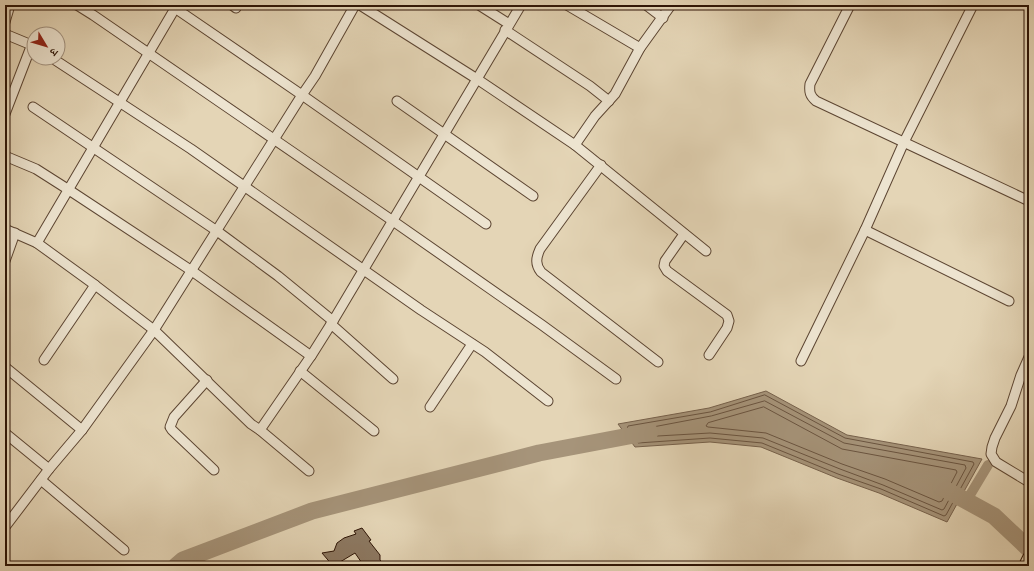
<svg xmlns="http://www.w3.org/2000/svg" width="1034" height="571" viewBox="0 0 1034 571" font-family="Alegreya,'Noto Serif Devanagari',serif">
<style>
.water{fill:#a6947a;stroke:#76614c}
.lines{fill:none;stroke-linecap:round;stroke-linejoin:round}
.shore{stroke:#6a5440;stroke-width:1}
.canal{stroke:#a6947a;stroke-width:10}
.river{stroke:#a6947a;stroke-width:17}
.building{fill:#8d7962;stroke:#2e1506}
.minor-casing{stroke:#5c4532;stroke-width:11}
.major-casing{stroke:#2e1506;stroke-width:14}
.minor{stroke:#ede4d0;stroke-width:9}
.major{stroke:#e4d5b6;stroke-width:12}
</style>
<rect width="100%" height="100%" fill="#e4d5b6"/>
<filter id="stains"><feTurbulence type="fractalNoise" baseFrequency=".005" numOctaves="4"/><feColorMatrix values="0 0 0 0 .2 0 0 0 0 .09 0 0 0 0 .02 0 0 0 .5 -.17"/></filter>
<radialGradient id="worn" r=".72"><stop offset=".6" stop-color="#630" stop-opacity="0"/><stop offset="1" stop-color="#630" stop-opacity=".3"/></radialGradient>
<polygon class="water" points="766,391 847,435 982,459 947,522 879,493 837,478 761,447 710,442 635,447 618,424 709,408"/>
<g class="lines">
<g class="shore">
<polygon points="765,395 845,438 973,462 974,464 946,515 944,516 881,489 838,474 762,443 710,438 638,443 627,429 628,426 710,412"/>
<polygon points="765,401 844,443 965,465 966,468 944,509 942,510 883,485 840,469 763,438 710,433 640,437 636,432 637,430 711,416"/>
<polygon points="764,407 842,449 956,470 957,472 942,501 939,502 885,479 842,464 766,433 708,427 706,426 708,423"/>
</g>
<polyline class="canal" points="967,500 988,465"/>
<g class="river">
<polyline points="941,487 994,516 1029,549"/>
<polyline points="176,566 183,560 312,511 539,453 650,432"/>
</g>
</g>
<polygon class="building" points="362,528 371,540 369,541 380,555 380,560 385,566 364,566 355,553 340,562 337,566 333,566 322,553 334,551 337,543 344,538 356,534 354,531"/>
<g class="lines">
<defs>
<g id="minor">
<polyline points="77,5 93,15 393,221 542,325 616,379"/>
<polyline points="177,5 37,243 95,285 154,330 251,424 260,430 309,471"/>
<polyline points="232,5 236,8"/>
<polyline points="360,5 477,79 575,145 706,251"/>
<polyline points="479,5 509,24"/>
<polyline points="567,5 640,48"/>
<polyline points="646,5 663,18"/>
<path d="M850,5L810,84C809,92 810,96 816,101L1029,201"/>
<polyline points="172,6 302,95 486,224"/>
<polyline points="5,22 10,5"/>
<polyline points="505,30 590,86 609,101"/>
<polyline points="5,34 34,46"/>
<polyline points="52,58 191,149 421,310 485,352 548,401"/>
<polyline points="397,101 533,196"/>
<polyline points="33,107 217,231 278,276 333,321"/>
<polyline points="5,114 32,44"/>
<polyline points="575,145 595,116 615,94 640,48 671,5"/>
<polyline points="5,156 36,169 69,190 192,271 311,356"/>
<path d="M601,165L540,249C536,258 535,264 541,272L658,362"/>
<polyline points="5,229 37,243"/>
<polyline points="865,230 1009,301"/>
<polyline points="684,234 665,261 664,266 667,271 727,315 729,321 727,328 709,355"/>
<polyline points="5,261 15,233"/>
<polyline points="331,324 393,379"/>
<polyline points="1029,357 1021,375 1011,406 995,438 992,447 991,454 996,462 1029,482"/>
<polyline points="44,360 95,285"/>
<polyline points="801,361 865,230 904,142 973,5"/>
<polyline points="5,367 82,430"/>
<polyline points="300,371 374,431"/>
<polyline points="207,380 174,417 170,427 172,430 214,470"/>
<polyline points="430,407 472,344"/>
<polyline points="260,430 311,356 333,321 521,5"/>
<polyline points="5,433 49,469"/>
<polyline points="41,480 124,550"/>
<polyline points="5,527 49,469 82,430 154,330 302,95 315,76 355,5"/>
</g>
<polyline id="major" points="1025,566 1029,558"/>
</defs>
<use href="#minor" class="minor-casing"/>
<use href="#major" class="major-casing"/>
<use href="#minor" class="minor"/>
<use href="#major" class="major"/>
</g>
<rect width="1034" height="571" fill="none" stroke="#e4d5b6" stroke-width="20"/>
<rect x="6" y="6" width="1022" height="559" fill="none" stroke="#2e1506" stroke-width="2"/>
<rect x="10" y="10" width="1014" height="551" fill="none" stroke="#2e1506"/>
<g transform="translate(46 46) rotate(128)"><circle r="19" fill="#ede4d0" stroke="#a1917f"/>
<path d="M0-3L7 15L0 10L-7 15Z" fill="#8f2418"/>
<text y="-6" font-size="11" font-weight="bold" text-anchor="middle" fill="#2e1506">उ</text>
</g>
<rect width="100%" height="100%" filter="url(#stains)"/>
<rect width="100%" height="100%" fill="url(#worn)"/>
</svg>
